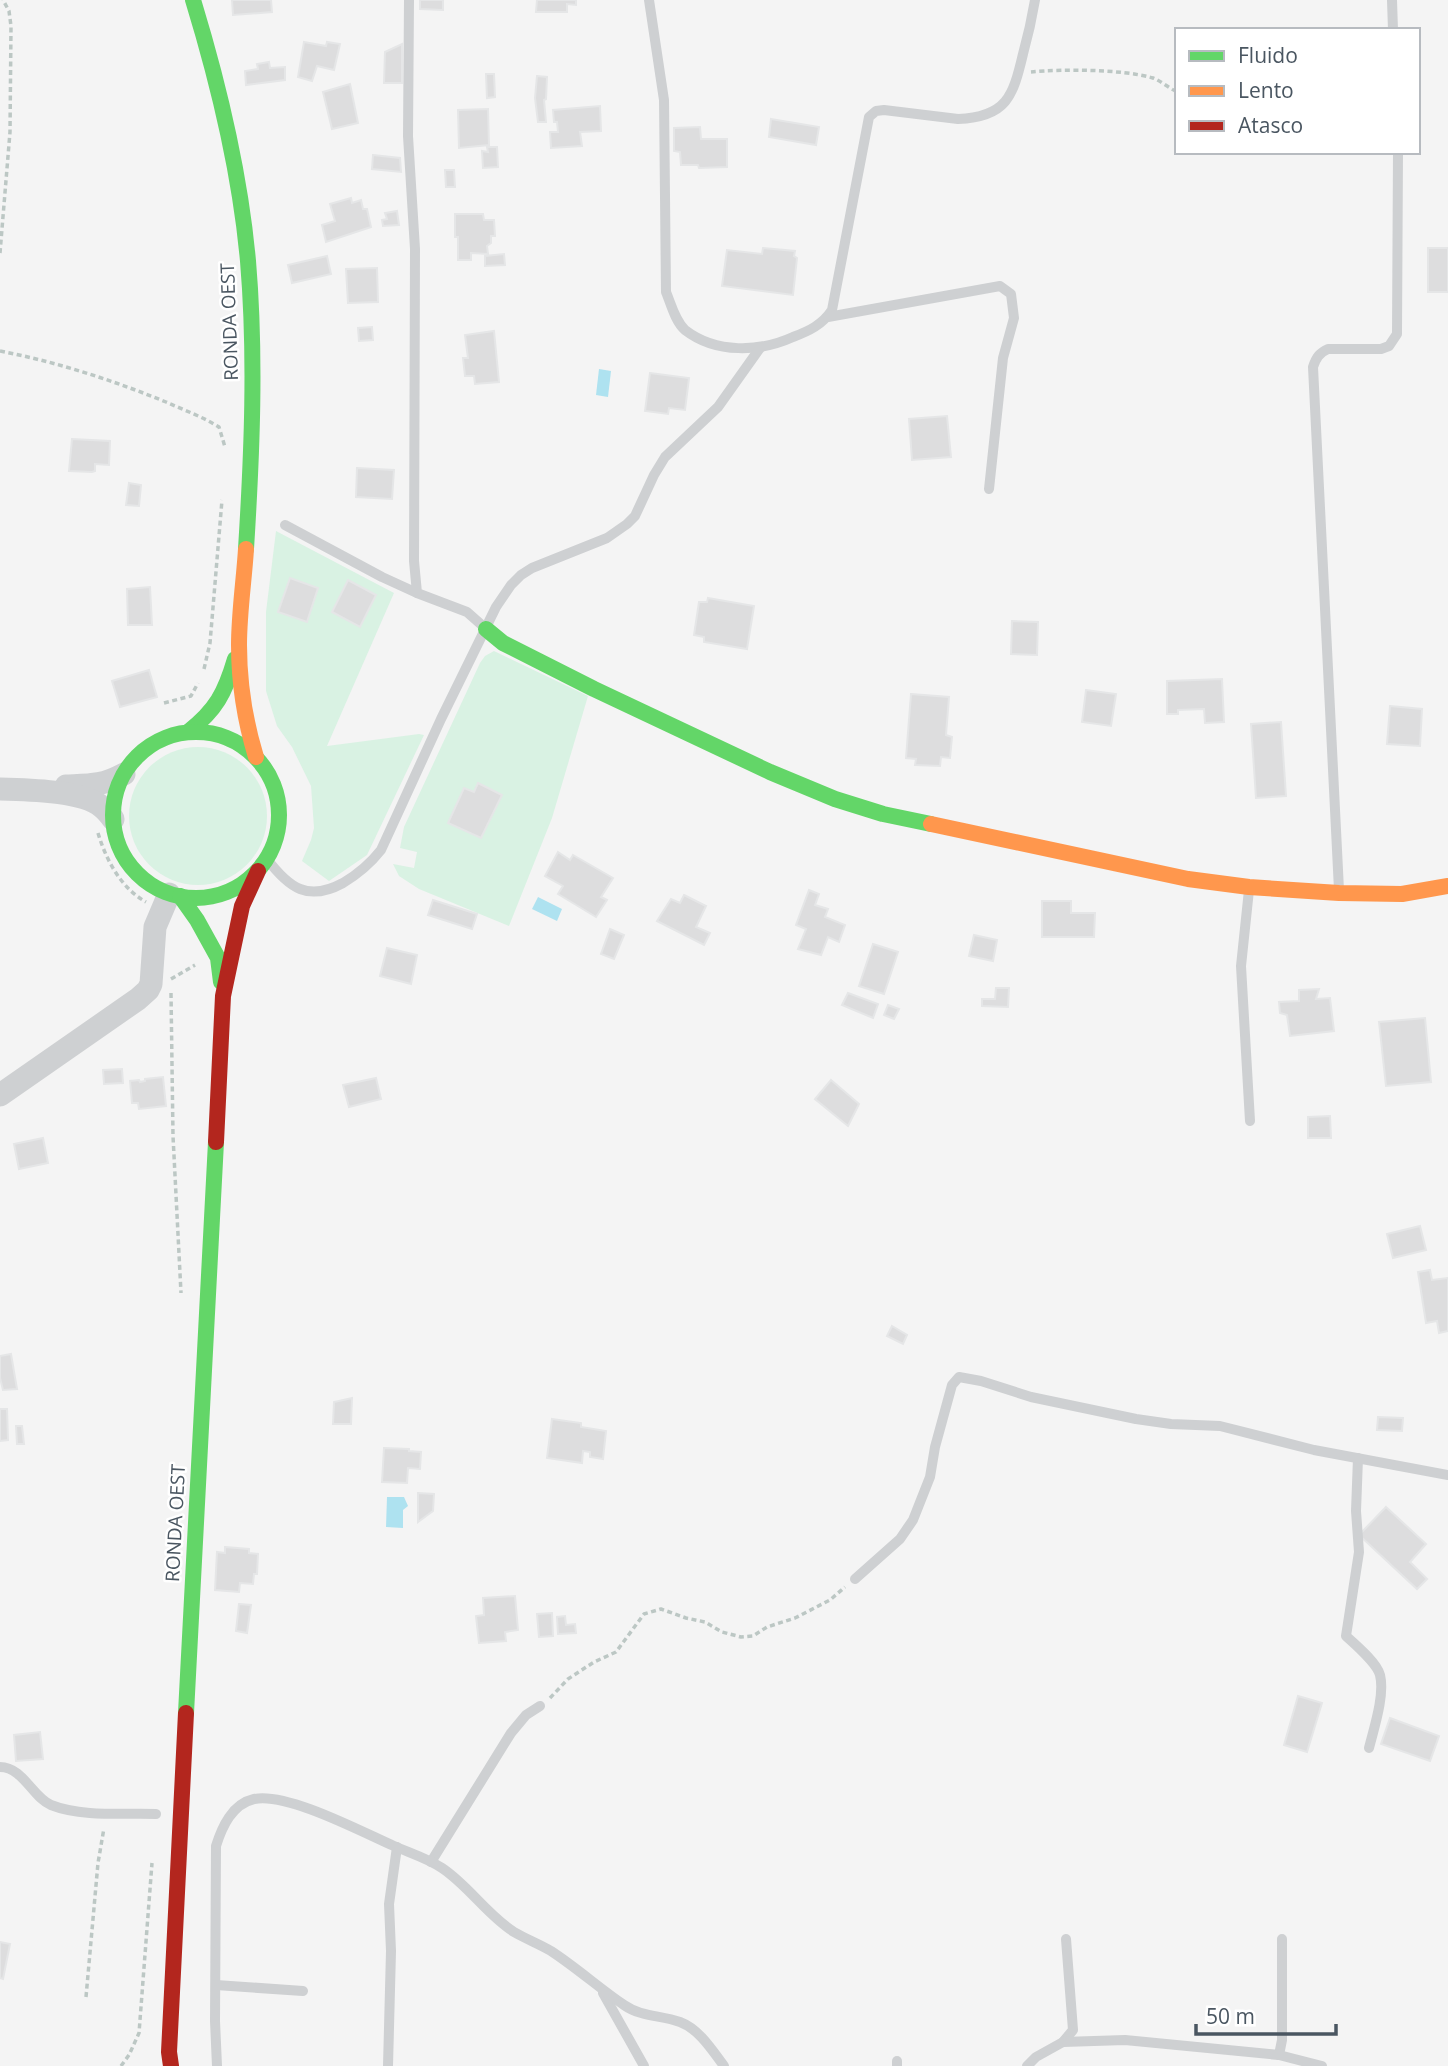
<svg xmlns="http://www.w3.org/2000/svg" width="1448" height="2066" viewBox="0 0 1448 2066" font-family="'Open Sans',sans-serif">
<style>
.green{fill:#d9f2e3}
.water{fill:#aee2f0}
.building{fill:#ddddde;stroke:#e5e6e7;stroke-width:2}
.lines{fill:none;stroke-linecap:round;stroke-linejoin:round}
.path{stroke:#bcc7c4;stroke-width:3.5;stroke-dasharray:5 3.5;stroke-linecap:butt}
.lane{stroke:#ced0d2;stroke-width:10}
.street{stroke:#ced0d2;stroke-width:23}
.fast{stroke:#63d668;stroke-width:16}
.slow{stroke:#ff974d;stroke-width:16}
.jam{stroke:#b3261e;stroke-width:16}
.labels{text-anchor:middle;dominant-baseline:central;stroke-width:5;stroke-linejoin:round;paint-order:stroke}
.street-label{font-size:19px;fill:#4a5661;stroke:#fff}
</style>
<rect width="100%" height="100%" fill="#f4f4f4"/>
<g class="green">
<polygon points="276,531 394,593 327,746 419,734 424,735 367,855 329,881 302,861 311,840 314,828 311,786 292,747 277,726 266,691 266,612"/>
<polygon points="494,651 588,696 552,818 509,926 419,889 399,876 393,864 414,868 417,852 400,848 404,827 480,663 485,656"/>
<circle cx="198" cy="816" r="69"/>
</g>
<g class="water">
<polygon points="599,369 611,371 608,397 596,395"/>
<polygon points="538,897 562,909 557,921 532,909"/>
<polygon points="387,1497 404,1497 408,1506 403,1510 403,1528 386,1527"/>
</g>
<g class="building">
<polygon points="232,0 271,0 272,12 233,15"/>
<polygon points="420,0 443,0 443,10 420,9"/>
<polygon points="537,0 576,0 576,5 567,4 567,12 536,12"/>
<polygon points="304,42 326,46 327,42 340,44 334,70 317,66 312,81 298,77"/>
<polygon points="402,44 402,83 384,83 385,52"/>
<polygon points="269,62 270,68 285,67 285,80 246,85 245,71 258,69 257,64"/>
<polygon points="486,74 494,74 495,97 487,98"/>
<polygon points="537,76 547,77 546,99 544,100 546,122 538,122 535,98"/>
<polygon points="350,84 358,123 332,129 323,92"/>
<polygon points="600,106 601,131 580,132 582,146 551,148 550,132 558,132 557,122 554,122 553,110"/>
<polygon points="488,109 489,145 459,148 458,110"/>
<polygon points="771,119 819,127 816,145 769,137"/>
<polygon points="700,127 701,139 727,139 727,167 699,168 698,165 681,165 680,152 674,151 674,128"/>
<polygon points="487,147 497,147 498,167 483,168 482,151 488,152"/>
<polygon points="373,155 400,158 401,172 372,169"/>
<polygon points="445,170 454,170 455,187 446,187"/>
<polygon points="351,198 352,203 361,200 363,209 367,209 371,227 326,242 322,225 335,221 330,204"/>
<polygon points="397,211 399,225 383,226 382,220 387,219 385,213"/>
<polygon points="455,214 483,214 484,220 494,220 495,236 491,236 491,243 487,246 488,254 471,253 471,260 458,260 458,237 455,237"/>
<polygon points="763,248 795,251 794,256 797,258 793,295 722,286 727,250 762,254"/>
<rect x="1428" y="248" width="20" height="44"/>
<polygon points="504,254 505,265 485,266 485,256"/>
<polygon points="327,256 331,274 292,283 288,265"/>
<polygon points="377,268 378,302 348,303 346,269"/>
<polygon points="372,327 373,340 359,341 358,328"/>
<polygon points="494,331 499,382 475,384 474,376 465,376 463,358 468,358 465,335"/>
<polygon points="650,373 689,378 685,410 669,408 668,414 645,411"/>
<polygon points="947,416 951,457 912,460 909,419"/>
<polygon points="72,439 110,441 109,465 95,464 95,471 92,472 69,471"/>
<polygon points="357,468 394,470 392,499 356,497"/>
<polygon points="129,483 141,485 139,506 126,505"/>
<polygon points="290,578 318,588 307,622 278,612"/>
<polygon points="348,580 376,595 360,627 332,612"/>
<polygon points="150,587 152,625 128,625 127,589"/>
<polygon points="708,598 754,606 747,649 704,642 704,637 694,635 699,602 707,602"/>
<polygon points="1012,621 1038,622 1037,655 1011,654"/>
<polygon points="149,670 157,697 120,707 112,681"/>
<polygon points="1222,679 1224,722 1205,723 1204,709 1178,710 1178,714 1167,714 1167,681"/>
<polygon points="1086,690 1116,694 1111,726 1082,722"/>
<polygon points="911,694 949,697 946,735 952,737 950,758 941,757 940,766 915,765 916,759 906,758"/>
<polygon points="1390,706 1422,709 1420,746 1387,744"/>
<polygon points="1281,722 1286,796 1256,798 1251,724"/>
<polygon points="478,783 502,795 481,838 448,823 464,788 474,792"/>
<polygon points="558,852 570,860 573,855 613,878 601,897 607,900 596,917 558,894 563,886 545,876"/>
<polygon points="809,890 819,894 815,905 828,909 825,917 845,925 839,942 828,937 821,955 798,949 806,929 796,925"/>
<polygon points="684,895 706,906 696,927 710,933 704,945 657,921 671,899 680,903"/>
<polygon points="433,900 477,914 472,929 428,915"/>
<polygon points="1042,901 1071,901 1071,913 1095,913 1094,937 1042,937"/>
<polygon points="610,929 624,935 614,959 601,954"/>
<polygon points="974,935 997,940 993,961 969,956"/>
<polygon points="873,944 898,952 884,994 859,986"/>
<polygon points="387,948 417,955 411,984 380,976"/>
<polygon points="996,988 1009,988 1008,1007 982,1006 982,999 995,999"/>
<polygon points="1319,989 1316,999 1330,998 1334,1031 1290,1036 1287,1015 1280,1013 1279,1002 1299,1001 1299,990"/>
<polygon points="848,993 878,1004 873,1018 842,1005"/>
<polygon points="888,1005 899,1009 894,1019 884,1015"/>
<polygon points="1425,1018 1431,1082 1386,1086 1379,1022"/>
<polygon points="122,1069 123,1083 104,1084 103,1070"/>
<polygon points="163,1077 166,1106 139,1109 138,1103 132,1103 130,1081 139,1080 140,1082 145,1081 145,1079"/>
<polygon points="376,1078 381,1099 349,1107 343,1085"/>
<polygon points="831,1080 859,1104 848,1126 815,1099"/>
<polygon points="1330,1116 1331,1138 1308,1138 1308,1117"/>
<polygon points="43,1138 48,1163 19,1169 14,1144"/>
<polygon points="1420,1226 1426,1250 1393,1258 1387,1234"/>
<polygon points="1430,1270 1432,1280 1448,1278 1448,1331 1439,1333 1437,1321 1426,1323 1418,1272"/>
<polygon points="892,1326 907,1335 903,1344 887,1336"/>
<polygon points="11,1354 17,1389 3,1390 0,1378 0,1356"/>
<polygon points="352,1398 351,1424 333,1424 334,1402"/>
<polygon points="0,1409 7,1409 8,1440 0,1441"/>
<polygon points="1378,1417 1403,1418 1402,1431 1377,1430"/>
<polygon points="552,1419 581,1423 581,1427 606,1431 603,1459 590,1457 590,1452 583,1451 582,1463 547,1458"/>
<polygon points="16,1426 22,1426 24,1444 17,1444"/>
<polygon points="384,1448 409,1449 409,1451 421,1452 420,1469 408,1468 407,1483 382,1482"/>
<polygon points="418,1493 434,1494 433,1511 418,1522"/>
<polygon points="1386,1507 1426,1544 1410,1562 1427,1579 1417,1589 1359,1535"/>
<polygon points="225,1547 249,1549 249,1553 258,1554 257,1574 254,1574 253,1584 240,1583 239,1592 215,1590 217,1552 225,1553"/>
<polygon points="515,1596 518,1630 505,1632 506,1641 479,1643 476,1616 484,1615 483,1598"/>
<polygon points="239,1604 251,1605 247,1633 236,1631"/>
<polygon points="552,1613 553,1636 539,1637 537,1614"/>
<polygon points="565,1616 566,1625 575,1624 576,1633 558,1634 557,1617"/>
<polygon points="1298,1696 1322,1703 1307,1752 1284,1745"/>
<polygon points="1390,1718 1439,1736 1430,1761 1381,1744"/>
<polygon points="40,1732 43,1759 16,1761 14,1735"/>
<polygon points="0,1942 10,1944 3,1979 0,1978"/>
</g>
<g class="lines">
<g class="path">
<path d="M1031,72C1063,69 1122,69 1153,78C1161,81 1169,88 1177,92"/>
<polyline points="0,253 10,132 11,26 9,11 3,0"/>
<path d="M0,351C57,362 112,380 166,402C184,410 203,417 219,427L225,447"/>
<polyline points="204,669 210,643 222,500"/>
<polyline points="164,703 191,696 198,683"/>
<path d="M98,833C106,860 121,888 146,902"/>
<polyline points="171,979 195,965"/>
<polyline points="171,993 173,1136 181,1293"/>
<polyline points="550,1698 568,1679 594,1662 616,1652 644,1614 661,1609 686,1618 705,1622 722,1632 741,1637 753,1636 767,1627 795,1618 830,1600 845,1587"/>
<polyline points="86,1997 98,1863 104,1828"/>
<polyline points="121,2066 129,2055 139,2033 152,1863"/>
</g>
<g class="lane">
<polyline points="409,0 408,136 415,249 414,561 417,593 467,612 484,627"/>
<path d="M649,0L664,100L666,292C671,304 675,321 685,330C716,354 760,352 793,337C809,331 822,325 832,310L869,117L876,111L884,110L958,119C1007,117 1013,96 1023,54C1028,36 1032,18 1035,0"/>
<polyline points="1392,0 1393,30"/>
<polyline points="828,317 1000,286 1011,294 1014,318 1003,358 989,489"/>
<polyline points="285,525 382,577 417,593"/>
<path d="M267,859C289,888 308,902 343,883C358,874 370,864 381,850L441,719L496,607L511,585L521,575L532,568L607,538L627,524L635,516L654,475L665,457L718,407L760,348"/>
<polyline points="1249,890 1241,966 1250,1121"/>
<path d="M1339,890L1313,367C1316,358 1319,353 1328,349H1381L1389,346L1397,334L1398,152"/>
<path d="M1358,1458L1356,1511L1359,1552L1346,1636C1356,1645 1377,1663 1380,1675C1385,1695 1374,1728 1369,1748"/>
<polyline points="855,1579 900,1539 913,1520 930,1477 935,1447 952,1385 959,1377 981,1381 1031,1397 1136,1419 1171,1424 1220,1426 1314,1450 1448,1475"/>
<path d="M0,1767C23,1767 33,1798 51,1805C81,1817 124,1813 156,1814"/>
<polyline points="431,1862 511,1733 526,1715 540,1706"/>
<polyline points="216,1985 303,1991"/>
<polyline points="603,1993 644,2066"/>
<polyline points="1063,2042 1073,2030 1066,1939"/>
<polyline points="1279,2055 1282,2040 1282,1939"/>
<polyline points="897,2061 897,2066"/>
<path d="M217,2066L215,2021L216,1846C222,1827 232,1804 254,1799C287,1792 362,1832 394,1846C410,1853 427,1858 442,1868C469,1886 487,1915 514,1932C526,1939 539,1944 551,1951C577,1968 599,1988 624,2005C641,2017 661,2015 680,2022C699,2029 712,2050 724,2066"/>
<polyline points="388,2066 391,1951 389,1904 397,1847"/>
<polyline points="1027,2066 1036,2057 1063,2042 1125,2040 1279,2055 1322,2066"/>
</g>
<g class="street">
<path d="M66,786C90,785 102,786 124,774"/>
<path d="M0,789C26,790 82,790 102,807C106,810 110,815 113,819"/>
<polyline points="0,1095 138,999 148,990 151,984 155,927 169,894"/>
</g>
<g class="fast">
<path d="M193,0C219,85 240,172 248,261C256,356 252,453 246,549"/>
<polyline points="486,629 503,643 594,689 770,772 835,799 883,814 931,824"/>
<path d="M188,732C216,710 225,693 235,659"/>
<circle cx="196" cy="815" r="83"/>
<polyline points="180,896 197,920 218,958 221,982"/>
<polyline points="186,1713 216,1142"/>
</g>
<g class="slow">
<path d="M246,549C244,581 239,613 239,645C239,683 245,721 256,757"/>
<polyline points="931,824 1188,879 1249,887 1339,893 1402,894 1448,886"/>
</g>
<g class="jam">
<polyline points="216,1142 223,996 242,906 258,871"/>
<polyline points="171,2066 169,2052 186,1713"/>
</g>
</g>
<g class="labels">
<g class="street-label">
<text transform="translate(229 322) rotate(-92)">RONDA OEST</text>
<text transform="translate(175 1523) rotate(-87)">RONDA OEST</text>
</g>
</g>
<rect x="1175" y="28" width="245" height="126" fill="#ffffff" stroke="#b7bbc0" stroke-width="2"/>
<rect x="1189" y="51" width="35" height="10" fill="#63d668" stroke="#b7bbc0" stroke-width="2"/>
<text x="1238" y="63" font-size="21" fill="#4a5661">Fluido</text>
<rect x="1189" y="86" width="35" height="10" fill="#ff974d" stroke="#b7bbc0" stroke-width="2"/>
<text x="1238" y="98" font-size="21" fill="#4a5661">Lento</text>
<rect x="1189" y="121" width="35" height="10" fill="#b3261e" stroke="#b7bbc0" stroke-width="2"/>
<text x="1238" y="133" font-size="21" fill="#4a5661">Atasco</text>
<path d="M1196 2024v10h140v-10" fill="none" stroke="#4a5661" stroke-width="3.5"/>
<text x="1206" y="2024" font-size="21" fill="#4a5661" stroke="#ffffff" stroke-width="5" paint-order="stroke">50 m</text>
</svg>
